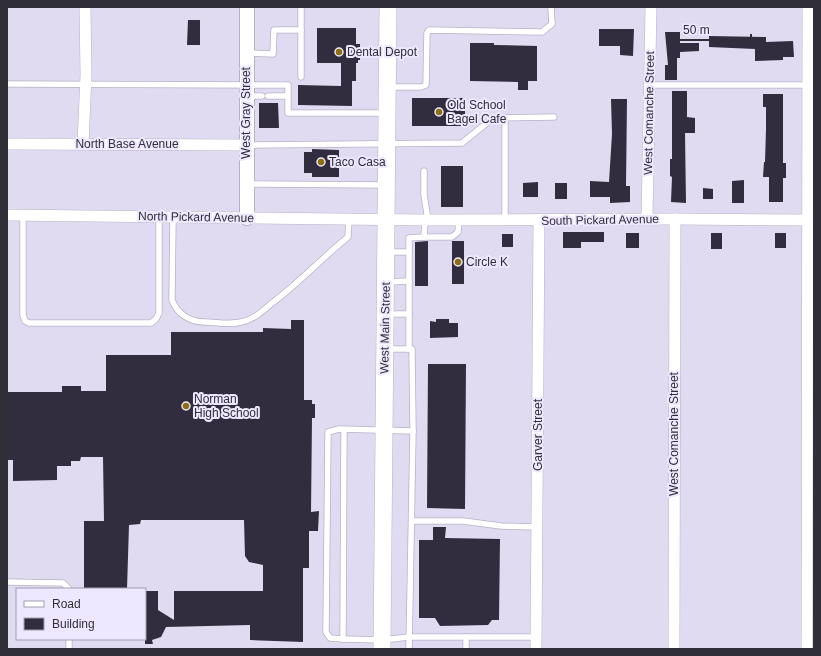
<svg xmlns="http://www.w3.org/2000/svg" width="821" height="656" viewBox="0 0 821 656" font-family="Arial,sans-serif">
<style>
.building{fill:#322d3e}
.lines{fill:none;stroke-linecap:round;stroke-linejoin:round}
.service-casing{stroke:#b7b1c7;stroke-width:7}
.minor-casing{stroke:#b7b1c7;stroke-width:12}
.tertiary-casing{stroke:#b7b1c7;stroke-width:16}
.primary-casing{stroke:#b7b1c7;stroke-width:18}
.service{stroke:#fff;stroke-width:5.5}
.minor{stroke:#fff;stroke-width:11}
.tertiary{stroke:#fff;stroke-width:14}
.primary{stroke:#fff;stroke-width:17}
.poi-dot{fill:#8f6f13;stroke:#ede8ff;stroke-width:1.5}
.labels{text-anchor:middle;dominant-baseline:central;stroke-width:4;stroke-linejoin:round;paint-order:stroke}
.poi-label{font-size:12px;fill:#302e37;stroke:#ede8ff;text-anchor:start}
.street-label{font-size:12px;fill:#302e37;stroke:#ede8ff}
</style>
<rect width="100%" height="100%" fill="#e0dbf1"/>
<g class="building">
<polygon points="188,20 200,20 200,45 187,45"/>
<polygon points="317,28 356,28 356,44 360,44 360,60 358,60 358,63 356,63 356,81 352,81 352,106 298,105 298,85 341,86 341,63 317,63"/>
<polygon points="599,29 634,29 633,56 620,55 620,46 599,46"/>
<polygon points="665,32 680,32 680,43 699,43 699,51 680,52 680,58 677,58 677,80 665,80 665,65 668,65"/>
<polygon points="709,36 766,37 766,42 793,41 794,57 783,57 783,60 755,61 755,49 709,47"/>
<polygon points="470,43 494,43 494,45 537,46 537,81 528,81 528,90 518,90 518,82 470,81"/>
<polygon points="672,91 687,91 687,117 695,118 695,133 685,133 686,203 671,202 672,177 670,176 670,159 672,159"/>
<polygon points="763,94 783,94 783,163 786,163 786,178 783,178 783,202 769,202 769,177 763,177 764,162 765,162 766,129 766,107 763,107"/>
<rect x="412" y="98" width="53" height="28"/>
<polygon points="611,99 627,99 626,186 630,186 630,202 610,203 610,197 590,197 590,181 609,182 612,134"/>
<polygon points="259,103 278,103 279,128 259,128"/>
<polygon points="312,149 339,150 339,177 312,177 312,173 304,173 304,152 312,152"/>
<rect x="441" y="166" width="22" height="41"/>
<polygon points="744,180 744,203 732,203 732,181"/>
<polygon points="538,182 538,197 523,197 523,183"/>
<rect x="555" y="183" width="12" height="16"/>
<polygon points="703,188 713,189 713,199 703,199"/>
<polygon points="563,232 604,232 604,242 581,242 581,248 563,248"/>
<rect x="626" y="233" width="13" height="15"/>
<rect x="711" y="233" width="11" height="16"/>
<rect x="775" y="233" width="11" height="15"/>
<rect x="502" y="234" width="11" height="13"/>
<polygon points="428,241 428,286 415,286 415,242"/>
<rect x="452" y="241" width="12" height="43"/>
<polygon points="436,319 449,319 449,323 458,323 458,337 430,338 430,321 436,322"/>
<polygon points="291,320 304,320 304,400 312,400 312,404 315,404 315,418 312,418 311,512 319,511 318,531 309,531 309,568 303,568 303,642 250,640 250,625 166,627 161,637 152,640 153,644 145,644 145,591 158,591 158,610 174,620 174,591 263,591 263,565 249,562 245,556 244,520 141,520 140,524 129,525 127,589 84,589 84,521 104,521 103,457 81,457 80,461 71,461 71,466 57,466 57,480 13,481 13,460 7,460 7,392 62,392 62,386 81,386 81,391 106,391 106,355 171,355 171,332 263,332 263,328 291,329"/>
<polygon points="428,364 466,364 465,509 427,508"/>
<polygon points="433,527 446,527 445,538 500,539 499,620 492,620 488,625 440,626 435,618 419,618 419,540 433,540"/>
</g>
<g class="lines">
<defs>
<g id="service">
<polyline points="301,30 301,77"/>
<polyline points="247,53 273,54 274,30 301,30 301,7"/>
<polyline points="7,84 288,85 288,113 385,113"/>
<polyline points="650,85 808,85"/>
<polyline points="390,87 421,87 426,85 427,33 429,30 542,32 552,24 551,7"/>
<polyline points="248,96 262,96"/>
<polyline points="268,96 288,96"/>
<polyline points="247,145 462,143 493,118 554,117"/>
<polyline points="424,171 424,195 428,220"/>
<polyline points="247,184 384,185"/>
<polyline points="23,215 23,315 25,321 29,323 151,323 156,319 159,313 159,217"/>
<path d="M173,217L172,300C177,314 190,322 205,322C216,322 230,325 241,322C253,320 263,311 272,303C299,283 322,258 348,237L349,219"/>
<polyline points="505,220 505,118"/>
<polyline points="424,237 452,237 458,232 459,220"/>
<polyline points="387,252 409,252 409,314"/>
<polyline points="409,252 409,238 424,237 425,220"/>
<polyline points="387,282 409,281"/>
<polyline points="388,314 409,314 409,349"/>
<polyline points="387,349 412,349 413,431 409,649"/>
<polyline points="344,429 343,639 330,638 326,632 328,432 339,429 413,431"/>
<polyline points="412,521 463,521 501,526 537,527"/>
<polyline points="7,582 63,583 69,589"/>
<polyline points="69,639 69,649"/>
<polyline points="343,639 382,640 409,637 536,637"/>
<polyline points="466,649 466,637"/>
</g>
<g id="minor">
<polyline points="7,144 246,145"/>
<polyline points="83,144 86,75 85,7"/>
<polyline points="7,215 425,220 675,219 814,220"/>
<polyline points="647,219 651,7"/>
<polyline points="536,649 539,220"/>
<polyline points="674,649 675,219"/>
<polyline points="807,649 808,7"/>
</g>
<polyline id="tertiary" points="247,7 247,218"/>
<polyline id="primary" points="382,649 388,7"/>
</defs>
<use href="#service" class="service-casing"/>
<use href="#minor" class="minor-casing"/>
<use href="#tertiary" class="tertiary-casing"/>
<use href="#primary" class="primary-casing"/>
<use href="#service" class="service"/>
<use href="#minor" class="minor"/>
<use href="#tertiary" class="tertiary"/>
<use href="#primary" class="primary"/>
</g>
<g class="poi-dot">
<circle cx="339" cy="52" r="4"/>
<circle cx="439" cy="112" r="4"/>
<circle cx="321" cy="162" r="4"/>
<circle cx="458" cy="262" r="4"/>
<circle cx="186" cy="406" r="4"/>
</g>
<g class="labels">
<g class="poi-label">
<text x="347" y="52">Dental Depot</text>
<text x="447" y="105">Old School<tspan x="447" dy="14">Bagel Cafe</tspan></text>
<text x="329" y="162">Taco Casa</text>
<text x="466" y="262">Circle K</text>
<text x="194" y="399">Norman<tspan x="194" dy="14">High School</tspan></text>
</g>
<g class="street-label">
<text transform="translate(246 113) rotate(-90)">West Gray Street</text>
<text transform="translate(649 113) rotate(-89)">West Comanche Street</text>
<text x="127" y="144">North Base Avenue</text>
<text transform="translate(196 217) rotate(1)">North Pickard Avenue</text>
<text transform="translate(600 220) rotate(-1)">South Pickard Avenue</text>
<text transform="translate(385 328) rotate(-89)">West Main Street</text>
<text transform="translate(674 434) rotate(-90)">West Comanche Street</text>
<text transform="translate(538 435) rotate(-90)">Garver Street</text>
</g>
</g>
<rect width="821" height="656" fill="none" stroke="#302e37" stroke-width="16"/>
<rect x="16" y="588" width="130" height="52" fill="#ede8ff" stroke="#a19eaf"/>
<rect x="24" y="601" width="20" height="6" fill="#ffffff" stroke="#a19eaf"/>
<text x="52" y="608" font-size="12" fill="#302e37">Road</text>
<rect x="24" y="618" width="20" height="12" fill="#322d3e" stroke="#a19eaf"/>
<text x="52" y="628" font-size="12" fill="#302e37">Building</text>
<path d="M677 34v6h74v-6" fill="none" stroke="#302e37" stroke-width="2"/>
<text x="683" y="34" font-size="12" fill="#302e37" stroke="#ede8ff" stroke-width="3" paint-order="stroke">50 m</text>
</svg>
